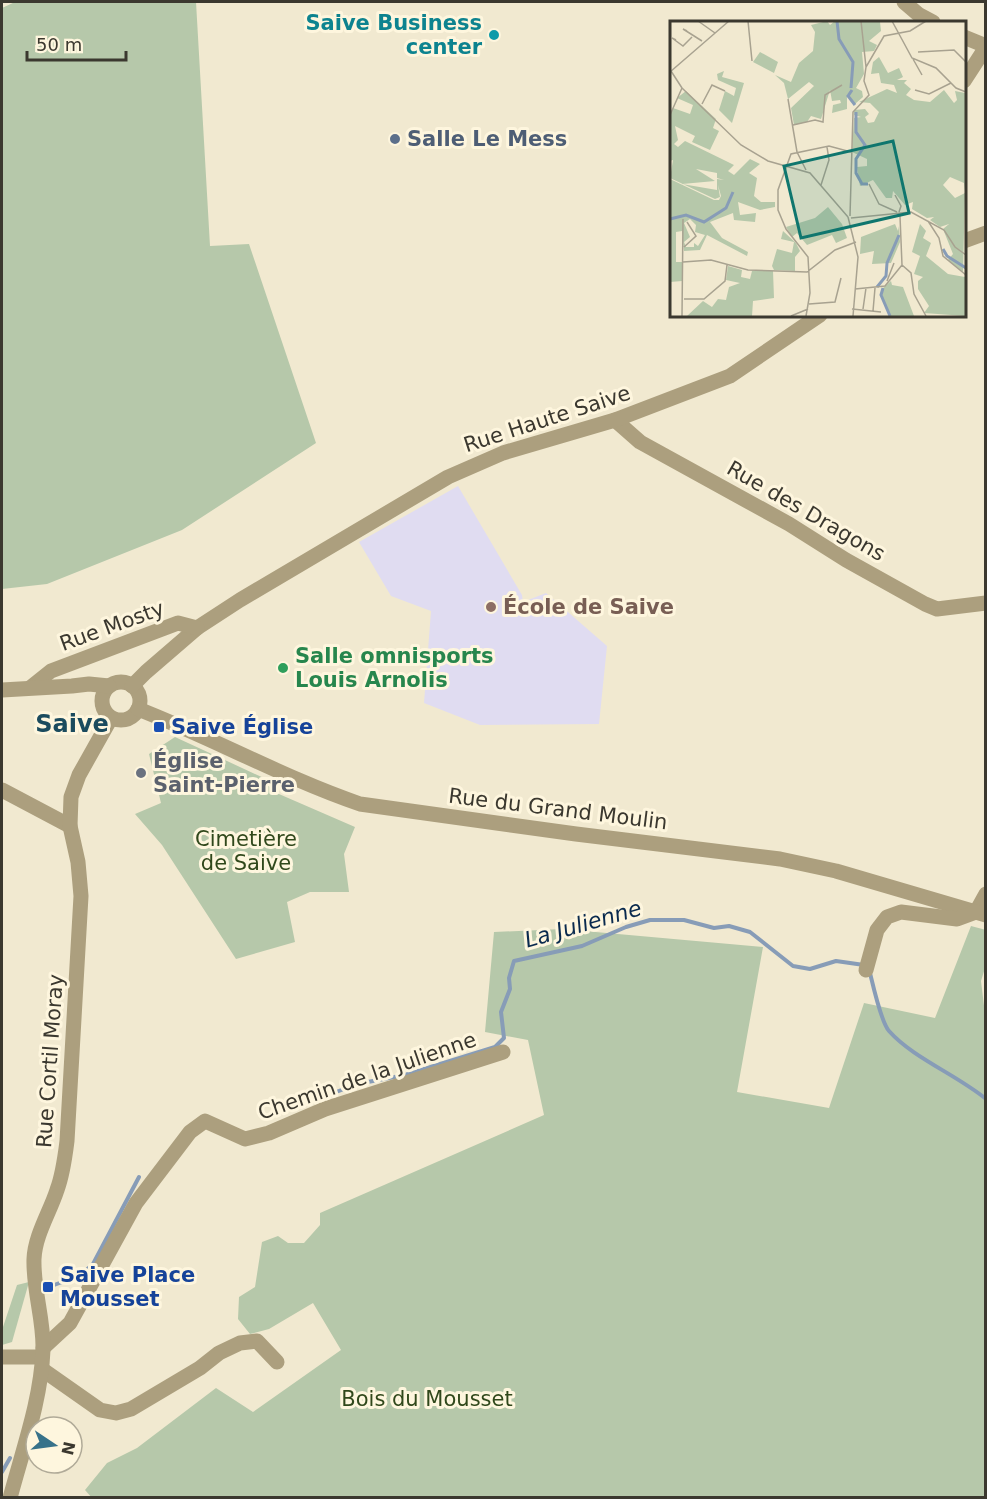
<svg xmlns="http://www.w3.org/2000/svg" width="987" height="1499" viewBox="0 0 987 1499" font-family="'DejaVu Sans',sans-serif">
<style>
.education{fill:#e0dcf1}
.green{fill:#b6c8aa}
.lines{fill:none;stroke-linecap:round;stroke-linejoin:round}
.stream{stroke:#879cb7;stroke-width:4}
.minor{stroke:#ac9f7e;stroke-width:15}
.culture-dot{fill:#0f9aa8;stroke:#fef6de;stroke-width:2}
.service-dot{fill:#5c6f8a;stroke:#fef6de;stroke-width:2}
.education-dot{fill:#8d6e63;stroke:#fef6de;stroke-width:2}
.leisure-dot{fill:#2e9e5b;stroke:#fef6de;stroke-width:2}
.transit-dot{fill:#1a4fb4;stroke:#fef6de;stroke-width:2}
.worship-dot{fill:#6b7280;stroke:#fef6de;stroke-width:2}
.labels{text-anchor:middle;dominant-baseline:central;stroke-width:6;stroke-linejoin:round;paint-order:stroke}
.culture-label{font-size:21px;font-weight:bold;fill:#0d838f;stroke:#fef6de;text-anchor:end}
.service-label{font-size:21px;font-weight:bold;fill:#4e5e75;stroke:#fef6de;text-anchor:start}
.street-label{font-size:21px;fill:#3b382f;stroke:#fef6de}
.education-label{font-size:21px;font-weight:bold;fill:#785e54;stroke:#fef6de;text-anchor:start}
.leisure-label{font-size:21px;font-weight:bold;fill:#27864d;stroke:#fef6de;text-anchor:start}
.transit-label{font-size:21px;font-weight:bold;fill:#164399;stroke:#fef6de;text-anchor:start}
.worship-label{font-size:21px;font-weight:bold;fill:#5b616d;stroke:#fef6de;text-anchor:start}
.park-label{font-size:21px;fill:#30481b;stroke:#fef6de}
.water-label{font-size:22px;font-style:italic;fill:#0a2a4e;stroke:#fef6de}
.quarter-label{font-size:24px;font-weight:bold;fill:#1b4b5e;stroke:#fef6de}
.inset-river{fill:none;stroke:#879cb7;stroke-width:3}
.inset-road{fill:none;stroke:#a8a290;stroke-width:1.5}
.view{fill:#0f766e;fill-opacity:0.15;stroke:#0f766e;stroke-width:3}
.inset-edge{fill:none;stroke:#3b382f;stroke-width:3}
</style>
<rect width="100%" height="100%" fill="#f1e9d0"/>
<polygon class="education" points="458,486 522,595 523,602 546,593 607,646 599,724 480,725 424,703 431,611 391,596 359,542"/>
<g class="green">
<polygon points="15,2 196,2 210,246 249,244 316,443 182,530 47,584 2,589 2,8"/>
<polygon points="175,737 266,779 272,791 355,827 344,854 349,892 310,892 287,902 295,942 236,959 162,845 135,814 161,803 149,754"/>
<polygon points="971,926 986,930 985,968 981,981 986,1022 985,1497 92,1498 85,1490 107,1463 137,1448 216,1388 253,1412 341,1350 313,1303 269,1329 250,1334 238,1319 239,1297 255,1287 262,1242 278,1236 288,1243 304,1243 320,1225 320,1213 544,1115 528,1040 485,1032 494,932 562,929 763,947 737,1092 829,1108 864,1003 935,1018"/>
<polygon points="29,1282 12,1342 2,1345 2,1330 17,1285"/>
</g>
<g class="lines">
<g class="stream">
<path d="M870,973C873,985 881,1022 889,1031C913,1058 957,1075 986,1099"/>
<polyline points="331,1094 357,1084 405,1075 495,1047 504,1038 501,1012 510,989 509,978 514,961 582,946 626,927 650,920 684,920 714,928 729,926 750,932 793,966 810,969 836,961 864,965"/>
<polyline points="46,1288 81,1275 93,1264 139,1177"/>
<polyline points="2,1472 10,1458"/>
</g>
<g class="minor">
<polyline points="904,2 918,14 933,22"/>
<polyline points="964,37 986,46"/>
<polyline points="964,81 986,47"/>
<polyline points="964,241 986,233"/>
<polyline points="615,420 640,442 789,524 846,560 925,604 937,609 986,603"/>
<circle cx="121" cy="701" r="19"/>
<polyline points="132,686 146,672 197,628 240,600 448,477 503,453 615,420 730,376 820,315"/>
<polyline points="31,687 51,671 178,623 197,628"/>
<polyline points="2,690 72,686 89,684 109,686"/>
<path d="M138,709C213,738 284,778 360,804L576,834L780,859L836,871L986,915"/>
<polyline points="2,790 70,826"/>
<polyline points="976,912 986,894"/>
<polyline points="866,970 877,930 887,917 901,912 957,919 976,912"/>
<polyline points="43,1348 70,1323 136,1203 190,1132 205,1121 245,1139 269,1133 325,1109 503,1052"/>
<polyline points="2,1357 42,1357"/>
<polyline points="43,1370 100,1410 116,1413 131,1409 200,1368 219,1353 240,1343 257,1341 277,1362"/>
<path d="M10,1498C23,1449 41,1400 43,1350C44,1320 33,1290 34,1259C35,1235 50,1212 57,1190C63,1174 65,1157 67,1141L81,896L78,862L70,826L71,797L79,775L111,718"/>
</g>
</g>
<circle class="culture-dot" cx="494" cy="35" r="6"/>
<circle class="service-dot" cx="395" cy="139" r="6"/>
<circle class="education-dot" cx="491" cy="607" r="6"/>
<circle class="leisure-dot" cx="283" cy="668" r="6"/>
<g class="transit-dot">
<rect x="153" y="721" width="12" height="12" rx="3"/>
<rect x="42" y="1281" width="12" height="12" rx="3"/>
</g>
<circle class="worship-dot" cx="141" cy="773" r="6"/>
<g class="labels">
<g class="culture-label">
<text x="482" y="23">Saive Business<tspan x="482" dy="24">center</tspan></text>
</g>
<g class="service-label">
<text x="407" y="139">Salle Le Mess</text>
</g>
<g class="street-label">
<text transform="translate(547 419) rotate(-18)">Rue Haute Saive</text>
<text transform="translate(806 511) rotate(30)">Rue des Dragons</text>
<text transform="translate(112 626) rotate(-20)">Rue Mosty</text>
<text transform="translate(558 809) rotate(7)">Rue du Grand Moulin</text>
<text transform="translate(50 1061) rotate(-86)">Rue Cortil Moray</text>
<text transform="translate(367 1076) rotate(-19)">Chemin de la Julienne</text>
</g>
<g class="education-label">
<text x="503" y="607">École de Saive</text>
</g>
<g class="leisure-label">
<text x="295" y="656">Salle omnisports<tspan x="295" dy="24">Louis Arnolis</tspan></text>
</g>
<g class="transit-label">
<text x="171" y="727">Saive Église</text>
<text x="60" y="1275">Saive Place<tspan x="60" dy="24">Mousset</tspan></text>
</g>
<g class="worship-label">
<text x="153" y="761">Église<tspan x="153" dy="24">Saint-Pierre</tspan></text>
</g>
<g class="park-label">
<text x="246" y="839">Cimetière<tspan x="246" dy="24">de Saive</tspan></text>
<text x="427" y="1399">Bois du Mousset</text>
</g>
<g class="water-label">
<text transform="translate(583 924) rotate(-16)">La Julienne</text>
</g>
<g class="quarter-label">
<text x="72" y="724">Saive</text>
</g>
</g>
<g transform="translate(670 21)">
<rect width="296" height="296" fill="#f1e9d0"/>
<path d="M157,0L160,4L165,0H215V1H210L211,10L199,20L207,24L204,30L192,31L194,53L186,67L192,70L193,76L185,83L177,73V88L162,92L163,84L171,82L170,79L162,80L160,69L151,98L141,95L137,101L124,104L121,87L144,65L139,61L118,78L114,62L105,54L121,61L129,42L143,30L145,11L141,4ZM90,31L108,41L104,52L83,41ZM209,36L218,52L229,47L233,56L227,59H237L234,62L241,68L236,74L244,79L260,81L274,69L284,82L287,79L285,70L295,72V170L294,162L280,156L273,164L285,177L295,172L293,251L278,239L283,233L273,208L279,203L270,206L260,199L264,196L257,197L242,188L243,181L235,184L223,170L222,177H216L203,159L190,165L187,146L197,145V138L182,131L184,97L191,96L184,94V89L195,88L199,93L195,96L198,102L204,101L209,91L200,82L189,81L217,68L227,72L224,64L211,62L209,52L201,53L203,41ZM54,50L52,56L74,62L62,102L49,89L55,70L64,75L66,67L48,59L47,53ZM16,70L46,98L43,107L49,110L40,129L22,121L25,115L5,105L8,119L4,123L8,126L15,120L58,141L64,144L58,150L64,154L80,138L90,143L79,152L87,157L84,175L91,181H105V186L90,189L68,181L70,194L86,192L85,201L64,199L63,192L40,201L52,217L78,231L77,235L37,214L30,229L14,230L12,210L6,211V241H12V260L0,261V158L44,179H49L51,175L48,164L50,176L45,178L0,157L3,139L0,140V94L3,87L20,93L23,84L7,77ZM26,148L47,152V157L54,159L47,158V169L12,163L45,160ZM20,198L26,204L25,211L35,214L28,225L24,222V226H16L14,221L20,216L14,202ZM158,186L172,203L177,217L166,222L162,214L137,224L127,212L122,216L116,206L145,197ZM225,203L228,210L229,205L230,221L221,242L202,243L204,230L190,233L191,216ZM250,203L256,210L253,217L261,222L256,235L278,253L295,256V295L254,292L259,285L248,268V260L253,256L244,253L250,235L242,231ZM113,210L126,222L130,230L125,236V250L104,249L102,245L107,228L122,232L124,221L111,218ZM58,245L72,249L71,256L80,258L82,250H103L104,277L83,280L82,295H17L33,280L42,286L48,278L56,279L59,266L70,262L56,259ZM221,260L222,264L233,266L244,295H219L212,274L213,267Z" fill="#b6c8aa" fill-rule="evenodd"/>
<path class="inset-river" d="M167,0L169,18L183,41L181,67M182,69L178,75L185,84M186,91V111L195,124L186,138V152L192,163H198M0,198L16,194L34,201L56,187L63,171M273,228L277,235L296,247M207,266L216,255L217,242L229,214M213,267L211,274L220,295"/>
<path class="inset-road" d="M28,0L45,12M78,0L82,40M191,0L196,46M222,0L242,37L266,47L286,67L296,71M17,10L13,8L32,20M6,19L2,17L13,25L22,16M248,31L284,29L296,41M243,38L252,54M1,50L12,67M0,51L59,0M12,67L71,124L98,140L140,152L178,196M245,69L259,73L281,62M118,78L127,131L136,149M32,83L42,64L55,70M0,94L12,67M123,104L145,99L153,101L155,74L172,64M199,163L209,183L227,191M151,164L159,139L157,126M225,174L231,185L229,191M180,195L183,91L199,74L194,60L196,46L214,15L240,10L256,0M230,195L232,244M178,196L188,236L183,295M181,197L241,191L274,209L285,226L296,234M258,200L269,217L273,235L296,254M14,226L26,215L17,201M13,241L41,239L78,249L137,251L165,229L186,221M232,244L241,252L244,273L256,295M217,260L224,242M185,268L215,265L232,244M14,278H34L55,260L57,244M139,283L165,281L171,257M182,288L211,291M193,288L196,267M203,290L205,267M12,295L13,198M121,295L138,288M136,295L140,272L138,236L116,208L108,189V169L121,133L159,125L181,131"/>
<path class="view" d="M223,120L239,192L131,217L114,145Z"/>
<rect width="296" height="296" class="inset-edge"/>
</g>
<rect width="987" height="1499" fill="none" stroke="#3b382f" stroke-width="6"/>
<g transform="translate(54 1445) rotate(103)"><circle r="28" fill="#fef6de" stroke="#b0aa98" stroke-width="1.5"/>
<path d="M0-4.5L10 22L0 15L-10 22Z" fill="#37728a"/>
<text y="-9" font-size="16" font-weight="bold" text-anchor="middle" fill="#3b382f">N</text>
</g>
<path d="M27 51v9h99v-9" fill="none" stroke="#3b382f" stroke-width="3"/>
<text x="36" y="51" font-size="18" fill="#3b382f" stroke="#fef6de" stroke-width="4.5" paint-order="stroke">50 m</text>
</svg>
